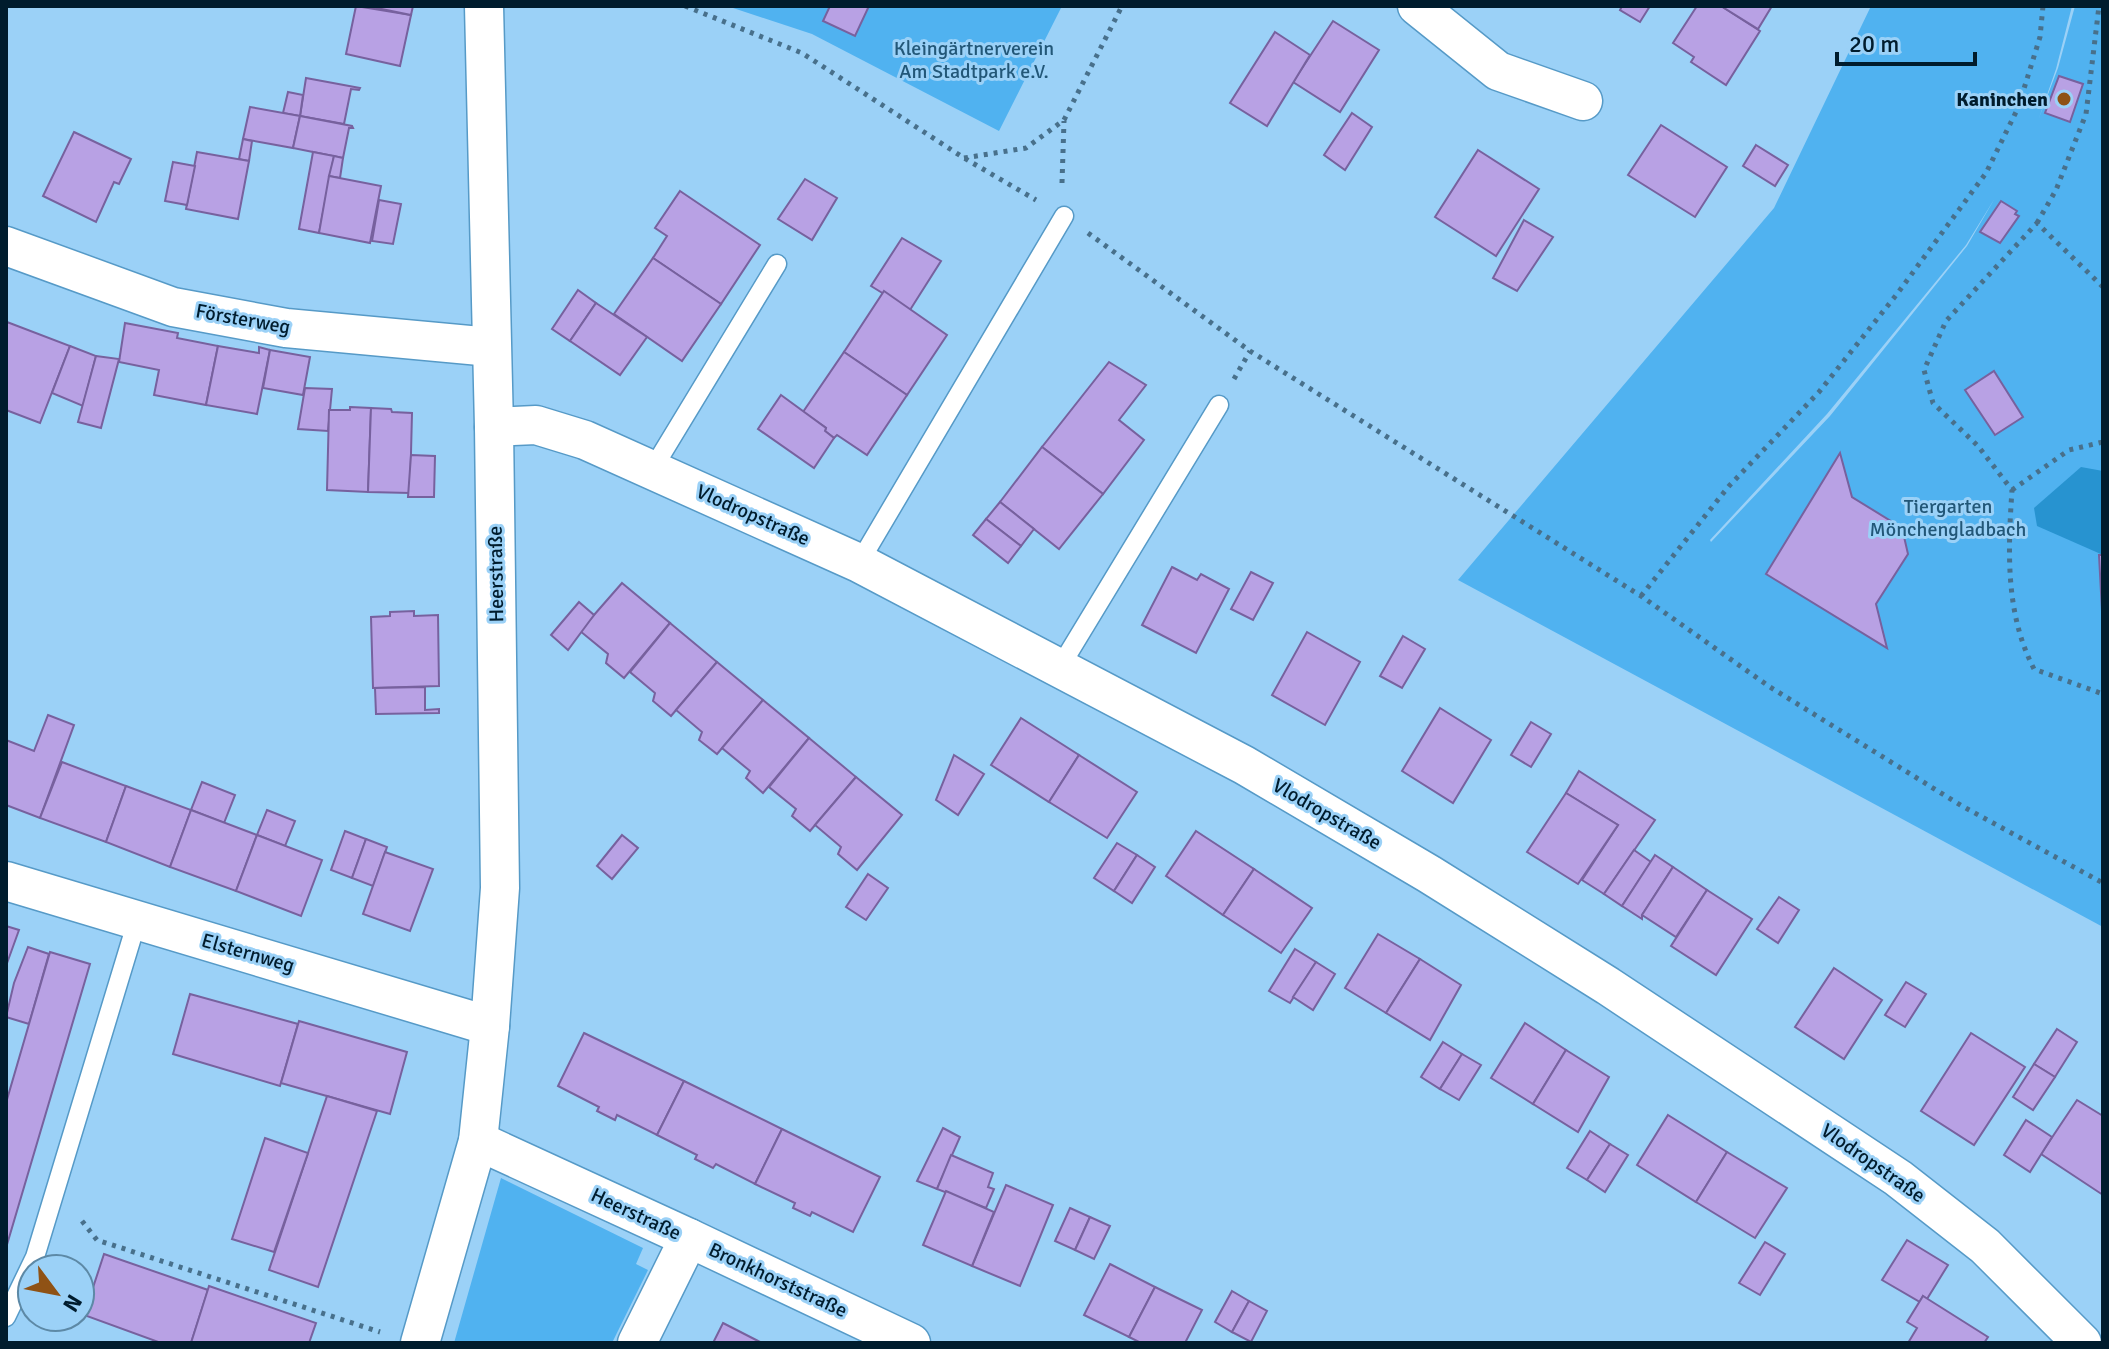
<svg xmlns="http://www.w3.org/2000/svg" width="2109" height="1349" viewBox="0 0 2109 1349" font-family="Signika,sans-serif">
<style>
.green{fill:#50b2f0;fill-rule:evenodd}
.water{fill:#2793d0}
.building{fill:#b8a1e4;stroke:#77619e;stroke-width:2}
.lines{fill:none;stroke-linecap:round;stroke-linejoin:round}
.service-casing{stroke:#569ac7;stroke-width:21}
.minor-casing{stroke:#569ac7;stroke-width:41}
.path{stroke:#48708b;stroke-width:5;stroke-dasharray:4 6;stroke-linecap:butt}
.service{stroke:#fff;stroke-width:18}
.minor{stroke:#fff;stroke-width:38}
.poi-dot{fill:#8f5215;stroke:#9bd1f7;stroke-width:3}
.labels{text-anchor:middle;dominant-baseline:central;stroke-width:6;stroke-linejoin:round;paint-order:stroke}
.park-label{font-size:20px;fill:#225778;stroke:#9bd1f7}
.poi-label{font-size:20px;font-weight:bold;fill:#001c2d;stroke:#9bd1f7;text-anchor:end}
.street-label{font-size:20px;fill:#001c2d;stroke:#9bd1f7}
</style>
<rect width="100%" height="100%" fill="#9bd1f7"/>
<g class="green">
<polygon points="727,6 1062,6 999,131 812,34"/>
<path d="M1871,6H2072L2056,69L2039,118L2058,68L2075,6H2103V927L1458,580L1774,208ZM1995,198L1967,246L1830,416L1711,542L1710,540L1827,414L1966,245Z"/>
<polygon points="501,1178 643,1248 636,1264 648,1270 612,1343 454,1343"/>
</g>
<polygon class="water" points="2081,467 2103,471 2103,555 2037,526 2034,508"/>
<g class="building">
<polygon points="356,6 411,15 400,66 346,54"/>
<polygon points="367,6 413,6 411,15"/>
<polygon points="830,6 869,6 855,36 823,21"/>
<polygon points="1622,6 1650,6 1640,22 1620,10"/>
<polygon points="1697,6 1721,6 1760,31 1726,85 1691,62 1694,57 1673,43"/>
<polygon points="1721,6 1772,6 1758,29"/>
<polygon points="1333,21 1379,50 1340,112 1293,82"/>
<polygon points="1275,32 1310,55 1267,126 1230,103"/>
<polygon points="2059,76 2083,84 2070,122 2045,113"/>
<polygon points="306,78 360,88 359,90 351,89 344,124 300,116"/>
<polygon points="288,92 303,95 300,116 283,113"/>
<polygon points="250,107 300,116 293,148 243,139"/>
<polygon points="1352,113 1372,127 1345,170 1324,155"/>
<polygon points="300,116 352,126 353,128 349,128 343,158 293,148"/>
<polygon points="1661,125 1727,167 1695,217 1628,175"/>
<polygon points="74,132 131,159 119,184 114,182 96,222 43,196"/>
<polygon points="243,139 252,141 249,161 239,159"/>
<polygon points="1756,145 1788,165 1775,186 1743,166"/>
<polygon points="1478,150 1539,189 1496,256 1435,217"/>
<polygon points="197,152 249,161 238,219 186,209"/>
<polygon points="313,152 334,156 319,233 299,229"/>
<polygon points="334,156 343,158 340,178 329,176"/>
<polygon points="173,162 195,166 187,205 165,201"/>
<polygon points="329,176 381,186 370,243 319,233"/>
<polygon points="805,179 837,198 812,240 778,219"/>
<polygon points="680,191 760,245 721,304 653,258 667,236 655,228"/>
<polygon points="379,200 401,204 393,244 372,241"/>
<polygon points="2001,201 2017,211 2015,214 2019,216 2000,243 1980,232"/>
<polygon points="1524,220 1553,237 1517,291 1493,278"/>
<polygon points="902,238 941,261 910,310 871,286"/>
<polygon points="653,258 721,304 682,361 614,314"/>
<polygon points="578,290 596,303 570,341 552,329"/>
<polygon points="884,291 947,335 907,395 844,352"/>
<polygon points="596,303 647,337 620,375 570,341"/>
<polygon points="7,322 70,346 40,423 6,410"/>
<polygon points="125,323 178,333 177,338 218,346 206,405 154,395 159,370 119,362"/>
<polygon points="70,346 96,356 83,406 52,393"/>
<polygon points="218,346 259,353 259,347 270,350 257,414 206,405"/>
<polygon points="270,350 310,357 303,395 263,388"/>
<polygon points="844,352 907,395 867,455 837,435 834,438 825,431 826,428 803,412"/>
<polygon points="96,356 119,359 101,428 78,422"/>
<polygon points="1109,362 1146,385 1119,420 1144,440 1103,494 1042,447"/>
<polygon points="1994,371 2023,417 1995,435 1965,390"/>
<polygon points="305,388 332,389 328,431 298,429"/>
<polygon points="781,395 826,428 825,431 834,438 814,468 758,429"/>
<polygon points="350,407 371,408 368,492 327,490 329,410 350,410"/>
<polygon points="371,408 391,409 392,412 412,413 410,493 368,492"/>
<polygon points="1042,447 1103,494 1059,549 1000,502"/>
<polygon points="1840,453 1852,497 1902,528 1908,554 1876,604 1887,648 1766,574"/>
<polygon points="411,455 435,456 434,497 408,497"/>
<polygon points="1000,502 1034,529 1021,546 986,519"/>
<polygon points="986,519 1021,546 1008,563 973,535"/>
<polygon points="2099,555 2103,555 2102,611"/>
<polygon points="1172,567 1197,580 1201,574 1229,589 1196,653 1142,625"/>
<polygon points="1251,572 1273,583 1253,620 1231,609"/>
<polygon points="622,583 670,623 624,678 606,663 608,654 580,631"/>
<polygon points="579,602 594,615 568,650 551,635"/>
<polygon points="414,611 414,616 438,615 439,686 373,688 371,617 390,616 390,612"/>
<polygon points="670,623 717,662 671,716 653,701 655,693 630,672"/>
<polygon points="1307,632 1360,662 1325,725 1272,695"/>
<polygon points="1403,636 1425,649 1402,688 1380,676"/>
<polygon points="717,662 763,700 717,754 699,740 702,732 676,710"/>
<polygon points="425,687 425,710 439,709 439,713 376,714 375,688"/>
<polygon points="763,700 809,738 763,793 746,778 750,771 722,748"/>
<polygon points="1440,708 1491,740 1453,803 1402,771"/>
<polygon points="48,715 74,725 40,818 6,805 6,740 34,751"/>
<polygon points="1021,718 1079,755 1049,802 991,765"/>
<polygon points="1531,722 1551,734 1531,767 1511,755"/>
<polygon points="809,738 856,777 810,831 792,816 796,809 769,787"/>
<polygon points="954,755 984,774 958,815 936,800"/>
<polygon points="1079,755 1137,792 1107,838 1049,802"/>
<polygon points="62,762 126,786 106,842 40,818"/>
<polygon points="1579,771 1655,820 1604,894 1582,880 1618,825 1566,793"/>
<polygon points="856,777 902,815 857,870 838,854 841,847 815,825"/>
<polygon points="202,782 235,795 224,823 191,810"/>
<polygon points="126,786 191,810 170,867 106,842"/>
<polygon points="1566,793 1618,825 1578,884 1527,852"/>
<polygon points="191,810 257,835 236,891 170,867"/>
<polygon points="267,810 295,821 285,846 257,835"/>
<polygon points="345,831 366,839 352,878 331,870"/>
<polygon points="1196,831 1254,869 1223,915 1166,876"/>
<polygon points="257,835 322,860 301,916 236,891"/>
<polygon points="622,835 638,848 612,879 597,866"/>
<polygon points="366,839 387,847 373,886 352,878"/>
<polygon points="1117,843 1137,855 1114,891 1094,878"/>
<polygon points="1634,850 1651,862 1622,906 1604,894"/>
<polygon points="385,852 433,869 410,931 363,914"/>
<polygon points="1137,855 1155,867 1132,903 1114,891"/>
<polygon points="1655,855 1673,867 1642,915 1642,919 1622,906"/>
<polygon points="1673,867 1707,890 1676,937 1642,915"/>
<polygon points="1254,869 1312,908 1281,953 1223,915"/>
<polygon points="868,874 888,888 866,920 846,907"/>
<polygon points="1707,890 1752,919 1716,975 1671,946"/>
<polygon points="1779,897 1799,910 1778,943 1757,929"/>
<polygon points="6,926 19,930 6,966"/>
<polygon points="1378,934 1420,959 1386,1013 1345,988"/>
<polygon points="28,947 49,954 29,1024 6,1017 14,983"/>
<polygon points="1295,949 1316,962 1290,1003 1269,991"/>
<polygon points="50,952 90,964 6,1248 6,1103"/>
<polygon points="1420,959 1461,985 1430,1040 1386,1013"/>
<polygon points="1316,962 1335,974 1313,1010 1293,997"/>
<polygon points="1834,968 1882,1000 1844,1059 1795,1027"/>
<polygon points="1906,982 1926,994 1905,1027 1885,1015"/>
<polygon points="190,994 298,1024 280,1086 173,1054"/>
<polygon points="299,1021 407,1052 390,1114 281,1083"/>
<polygon points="1525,1023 1566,1050 1533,1104 1491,1078"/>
<polygon points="2057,1029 2077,1042 2055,1077 2034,1064"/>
<polygon points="584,1033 684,1081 657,1135 617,1115 615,1120 597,1111 599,1107 558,1086"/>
<polygon points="1971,1033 2025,1067 1974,1145 1921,1111"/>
<polygon points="1443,1042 1462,1054 1440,1089 1421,1077"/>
<polygon points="1566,1050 1609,1077 1578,1132 1533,1104"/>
<polygon points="1462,1054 1481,1065 1459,1100 1440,1089"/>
<polygon points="2034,1064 2055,1077 2033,1110 2013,1097"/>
<polygon points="684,1081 782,1129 755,1184 716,1164 713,1168 695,1159 697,1155 657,1135"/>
<polygon points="327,1096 377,1111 318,1287 269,1270"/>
<polygon points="2077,1100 2103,1116 2103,1195 2041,1154"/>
<polygon points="1668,1115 1727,1152 1696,1202 1637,1165"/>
<polygon points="2026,1120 2052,1137 2030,1172 2004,1155"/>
<polygon points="943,1128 960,1137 937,1189 917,1181"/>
<polygon points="782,1129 880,1177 853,1232 812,1212 810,1216 793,1208 795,1203 755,1184"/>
<polygon points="1590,1131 1610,1144 1587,1180 1567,1168"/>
<polygon points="265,1138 308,1153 274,1252 232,1239"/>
<polygon points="1610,1144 1628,1155 1605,1192 1587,1180"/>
<polygon points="1727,1152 1787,1188 1755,1238 1696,1202"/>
<polygon points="951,1155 993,1173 988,1187 994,1189 986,1208 937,1189"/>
<polygon points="1006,1185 1053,1205 1020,1286 972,1266"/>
<polygon points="946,1191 994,1212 972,1266 923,1245"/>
<polygon points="1070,1208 1090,1217 1075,1250 1055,1241"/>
<polygon points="1090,1217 1110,1226 1094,1259 1075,1250"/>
<polygon points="1907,1240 1948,1265 1927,1299 1923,1296 1920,1302 1882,1280"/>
<polygon points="1765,1242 1785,1254 1760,1295 1739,1283"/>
<polygon points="104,1254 208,1290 191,1343 161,1343 84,1315"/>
<polygon points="1110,1264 1155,1287 1129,1337 1084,1315"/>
<polygon points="209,1286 316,1323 309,1343 191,1343"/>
<polygon points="1155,1287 1202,1310 1185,1343 1141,1343 1129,1337"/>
<polygon points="1232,1291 1249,1301 1232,1332 1215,1322"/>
<polygon points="1923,1296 1988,1337 1984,1343 1908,1343 1917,1328 1907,1322"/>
<polygon points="1249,1301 1267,1311 1251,1342 1232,1332"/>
<polygon points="723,1323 762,1343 713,1343"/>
</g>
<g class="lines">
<defs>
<g id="service">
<polyline points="652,470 777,264"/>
<polyline points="859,563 1064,216"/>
<polyline points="1060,667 1219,405"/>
<polyline points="6,1317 35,1257 137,921"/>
</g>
<g id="minor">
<polyline points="1417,6 1498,71 1583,101"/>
<polyline points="6,246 173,307 286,328 491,347"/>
<polyline points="494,427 536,425 585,440 859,563 1244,765 1429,874 1608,986 1898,1178 1985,1246 2082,1343"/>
<polyline points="6,881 490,1026"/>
<polyline points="478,1141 689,1238 637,1343"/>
<polyline points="689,1238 911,1343"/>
<polyline points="420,1343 478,1141 490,1026 500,888 494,427 484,6"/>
</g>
</defs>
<use href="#service" class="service-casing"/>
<use href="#minor" class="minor-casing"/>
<g class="path">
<polyline points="685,6 802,53 964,158 1036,200"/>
<polyline points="964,158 1026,148 1064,120 1122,6"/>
<polyline points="1062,183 1064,121"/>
<polyline points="2037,223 2056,190 2086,114 2099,6"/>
<polyline points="1088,233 1250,351 1641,596 1770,687 1962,806 2103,883"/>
<path d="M2103,287L2037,223L1946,321L1924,370L1933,403L1978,446L2012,490C2008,550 2005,613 2034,669L2103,694"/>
<polyline points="1234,379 1250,351"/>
<polyline points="2012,490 2069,450 2103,442"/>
<polyline points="1641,596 1729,486 1819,392 1897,294 1986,173 2018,108 2040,37 2043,6"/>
<polyline points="82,1221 97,1240 380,1332"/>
</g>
<use href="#service" class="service"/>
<use href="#minor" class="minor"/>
</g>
<circle class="poi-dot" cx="2064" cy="99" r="8"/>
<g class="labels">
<g class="park-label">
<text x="974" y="48">Kleingärtnerverein<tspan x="974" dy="23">Am Stadtpark e.V.</tspan></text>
<text x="1948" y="506">Tiergarten<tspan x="1948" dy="23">Mönchengladbach</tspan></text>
</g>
<g class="poi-label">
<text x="2048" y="99">Kaninchen</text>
</g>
<g class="street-label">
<text transform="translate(243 319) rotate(10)">Försterweg</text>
<text transform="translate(753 515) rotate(24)">Vlodropstraße</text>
<text transform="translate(496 574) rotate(-91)">Heerstraße</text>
<text transform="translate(1327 814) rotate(30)">Vlodropstraße</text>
<text transform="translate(248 953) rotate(16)">Elsternweg</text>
<text transform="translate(1873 1163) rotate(35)">Vlodropstraße</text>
<text transform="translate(636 1214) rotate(25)">Heerstraße</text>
<text transform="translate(778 1280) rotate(25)">Bronkhorststraße</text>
</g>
</g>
<rect width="2109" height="1349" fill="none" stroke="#001c2d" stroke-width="16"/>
<g transform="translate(56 1293) rotate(122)"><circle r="38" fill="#9bd1f7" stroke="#5d89a6" stroke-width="2"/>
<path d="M0-6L14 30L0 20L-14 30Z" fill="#8f5215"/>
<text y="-12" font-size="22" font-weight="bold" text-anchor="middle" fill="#001c2d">N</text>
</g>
<path d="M1837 52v12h138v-12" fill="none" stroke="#001c2d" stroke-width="4"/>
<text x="1849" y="52" font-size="24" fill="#001c2d" stroke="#9bd1f7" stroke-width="6" paint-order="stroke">20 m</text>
</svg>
